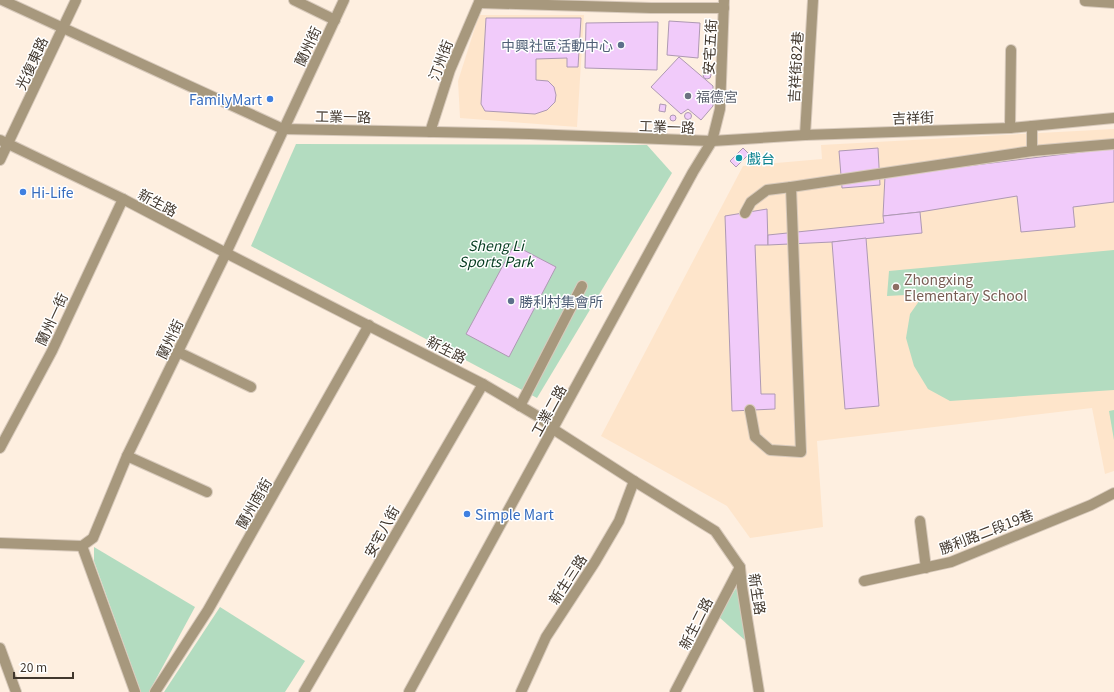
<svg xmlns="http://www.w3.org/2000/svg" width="1114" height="692" viewBox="0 0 1114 692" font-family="Georgia,'Noto Sans TC',serif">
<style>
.built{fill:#fee5cb}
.green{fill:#b3dcc0}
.building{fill:#f1cbfa;stroke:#ae99b3}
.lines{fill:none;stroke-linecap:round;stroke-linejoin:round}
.minor-casing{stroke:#d8cabc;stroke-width:12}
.minor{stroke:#a7987d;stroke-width:10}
.service-dot{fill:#5c6f8a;stroke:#fff;stroke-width:1.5}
.worship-dot{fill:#6b7280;stroke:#fff;stroke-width:1.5}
.shop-dot{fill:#3f7fe0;stroke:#fff;stroke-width:1.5}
.culture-dot{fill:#0f9aa8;stroke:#fff;stroke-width:1.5}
.education-dot{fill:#8d6e63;stroke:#fff;stroke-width:1.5}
.labels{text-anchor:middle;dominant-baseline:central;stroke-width:3;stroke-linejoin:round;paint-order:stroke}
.service-label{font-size:14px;fill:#4e5e75;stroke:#fff;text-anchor:end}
.street-label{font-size:14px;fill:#41372d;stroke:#fff}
.worship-label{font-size:14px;fill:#5b616d;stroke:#fff;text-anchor:start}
.shop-label{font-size:14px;fill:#366cbe;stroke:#fff;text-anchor:start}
.culture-label{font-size:14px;fill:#0d838f;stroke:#fff;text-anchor:start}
.park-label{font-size:14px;font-style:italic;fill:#053c20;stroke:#fff}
.education-label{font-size:14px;fill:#785e54;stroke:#fff;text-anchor:start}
</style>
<rect width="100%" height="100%" fill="#feefe0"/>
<g class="built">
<polygon points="479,15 584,15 577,127 460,118 458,81"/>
<polygon points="1114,129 1114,471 1105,474 1092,408 817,441 823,527 750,538 727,506 601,436 743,166 822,159 821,145"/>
</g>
<g class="green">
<polygon points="296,144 647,145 672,173 537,398 251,246"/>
<polygon points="1114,250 1114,390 950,401 928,389 914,366 906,338 910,314 924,294 887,296 889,271"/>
<polygon points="1114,410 1114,440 1109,411"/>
<polygon points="94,547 195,607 149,692 141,692 94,561"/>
<polygon points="739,583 747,642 719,617"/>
<polygon points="220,607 305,661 285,692 164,692"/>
</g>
<g class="building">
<polygon points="486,18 581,18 578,67 567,67 567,58 536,59 536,80 548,81 554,87 556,95 555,102 547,110 535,114 485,111 481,104"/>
<polygon points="669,21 700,23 698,58 667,55"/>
<polygon points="658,22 657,70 585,68 586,23"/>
<polygon points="679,57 713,86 713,106 701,120 688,109 681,114 651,87"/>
<circle cx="707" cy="75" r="4"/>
<polygon points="660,104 666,105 665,112 659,111"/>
<circle cx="688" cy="116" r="3.5"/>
<circle cx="673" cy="118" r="3"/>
<polygon points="743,148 749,154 736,167 730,161"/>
<polygon points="878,148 880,185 842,188 839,151"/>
<polygon points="1114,148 1114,202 1073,207 1075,227 1021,232 1017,196 920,212 883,216 885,176"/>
<polygon points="767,209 768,245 755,245 761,394 775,394 775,409 732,411 725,216"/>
<polygon points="920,212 922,233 832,242 768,245 768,235 884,223 883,216"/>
<polygon points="866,238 879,406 845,409 832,242"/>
<polygon points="514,245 556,267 509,357 466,334"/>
</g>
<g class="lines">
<defs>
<g id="minor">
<polyline points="2,0 283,129 530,134 712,141 805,135 1010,128 1114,118"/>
<polyline points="294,0 335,20"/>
<polyline points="1085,0 1085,1 1114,3"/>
<polyline points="479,3 651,8 724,8"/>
<polyline points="1010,128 1011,50"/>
<polyline points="430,132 450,70 480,0"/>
<polyline points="805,135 813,0"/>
<polyline points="0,140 123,199 226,253 483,384 539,417 553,429 634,481 715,531 740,567 742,587 759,692"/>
<polyline points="1032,151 1032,126"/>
<polyline points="0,160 76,0"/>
<polyline points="745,213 751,202 767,190 791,187"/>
<polyline points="178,352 251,387"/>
<polyline points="520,406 582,286"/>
<polyline points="750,410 755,437 770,450 801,452 791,187 1032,151 1114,144"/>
<polyline points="0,448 52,351 123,199"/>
<polyline points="127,456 207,492"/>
<polyline points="920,521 926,568"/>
<polyline points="0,543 82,546"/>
<polyline points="864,581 951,562 1091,505 1114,493"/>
<polyline points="0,648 16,692"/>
<polyline points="135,692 82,546 93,538 127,456 226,253 344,0"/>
<polyline points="155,692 208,610 369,325"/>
<path d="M304,692C364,589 423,486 483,384"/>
<polyline points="409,692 693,172 712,141 720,109 724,0"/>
<polyline points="521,692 546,637 595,562 619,521 634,481"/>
<polyline points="675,692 740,567"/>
</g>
</defs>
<use href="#minor" class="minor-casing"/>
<use href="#minor" class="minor"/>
</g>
<g class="service-dot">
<circle cx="621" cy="45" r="4"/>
<circle cx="511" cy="301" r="4"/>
</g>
<circle class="worship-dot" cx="688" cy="96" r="4"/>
<g class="shop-dot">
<circle cx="270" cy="99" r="4"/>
<circle cx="23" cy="192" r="4"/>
<circle cx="467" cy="514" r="4"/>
</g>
<circle class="culture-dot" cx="739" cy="158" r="4"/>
<circle class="education-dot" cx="896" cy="287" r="4"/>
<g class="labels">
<g class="service-label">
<text x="613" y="45">中興社區活動中心</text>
<text x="519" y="301" text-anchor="start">勝利村集會所</text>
</g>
<g class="street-label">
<text transform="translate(307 46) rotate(-65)">蘭州街</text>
<text transform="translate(709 47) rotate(-87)">安宅五街</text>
<text transform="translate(440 60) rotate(-69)">汀州街</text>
<text transform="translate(31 63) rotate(-65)">光復東路</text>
<text transform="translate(795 67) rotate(-87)">吉祥街82巷</text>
<text transform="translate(343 116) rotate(1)">工業一路</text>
<text transform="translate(913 117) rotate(-2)">吉祥街</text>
<text transform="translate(667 126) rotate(2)">工業一路</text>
<text transform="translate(158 202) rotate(28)">新生路</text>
<text transform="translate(51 319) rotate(-65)">蘭州一街</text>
<text transform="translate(169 339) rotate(-64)">蘭州街</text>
<text transform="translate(447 349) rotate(27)">新生路</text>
<text transform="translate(548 410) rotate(-61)">工業二路</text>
<text transform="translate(253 503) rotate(-60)">蘭州南街</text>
<text transform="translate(381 531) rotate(-61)">安宅八街</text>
<text transform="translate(986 531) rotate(-21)">勝利路二段19巷</text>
<text transform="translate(567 579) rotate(-57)">新生三路</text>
<text transform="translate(758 594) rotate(81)">新生路</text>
<text transform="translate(695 623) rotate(-63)">新生二路</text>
</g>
<g class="worship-label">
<text x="696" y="96">福德宮</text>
</g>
<g class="shop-label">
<text x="262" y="99" text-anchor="end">FamilyMart</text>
<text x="31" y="192">Hi-Life</text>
<text x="475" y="514">Simple Mart</text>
</g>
<g class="culture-label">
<text x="747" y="158">戲台</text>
</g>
<g class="park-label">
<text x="496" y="245">Sheng Li<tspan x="496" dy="16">Sports Park</tspan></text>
</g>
<g class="education-label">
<text x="904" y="279">Zhongxing<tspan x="904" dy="16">Elementary School</tspan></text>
</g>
</g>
<path d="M14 672v6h59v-6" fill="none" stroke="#41372d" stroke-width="2"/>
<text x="20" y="672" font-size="12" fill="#41372d" stroke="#ffffff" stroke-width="3" paint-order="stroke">20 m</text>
</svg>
